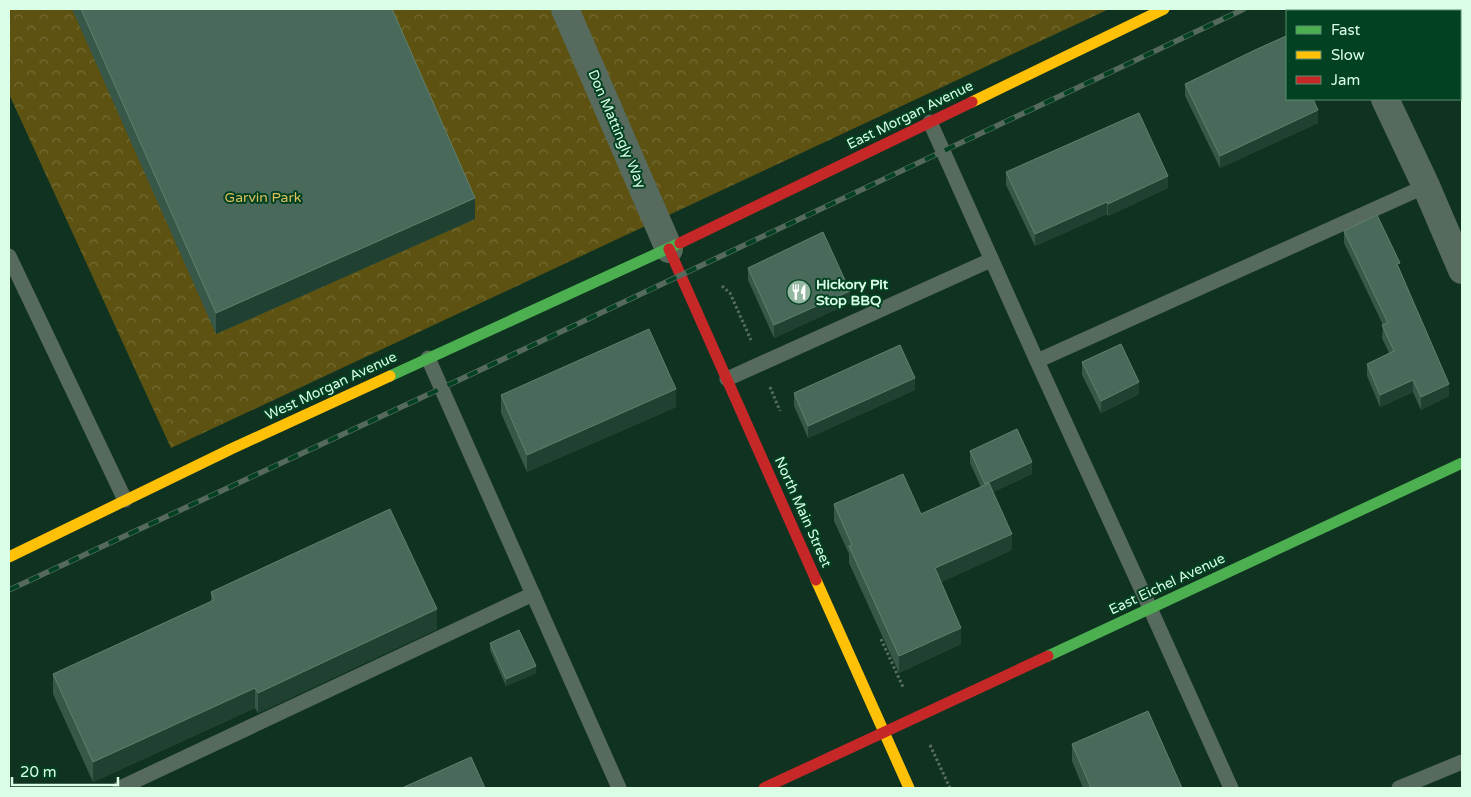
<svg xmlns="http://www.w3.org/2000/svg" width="1471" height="797" viewBox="0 0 1471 797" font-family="'Varela Round',sans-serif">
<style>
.park{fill:url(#park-crowns)}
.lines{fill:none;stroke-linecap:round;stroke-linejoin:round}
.path{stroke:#596d61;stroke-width:3;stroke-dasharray:2.5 2.5;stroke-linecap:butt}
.lane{stroke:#576a5e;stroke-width:15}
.street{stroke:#576a5e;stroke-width:28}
.fast{stroke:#4caf50;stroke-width:11}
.slow{stroke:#ffc107;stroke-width:11}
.jam{stroke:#c62828;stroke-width:11}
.rail-casing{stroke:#556a5d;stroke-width:5.5}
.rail{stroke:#024121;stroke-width:4;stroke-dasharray:11;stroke-linecap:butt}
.wall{fill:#375749}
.shaded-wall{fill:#204132}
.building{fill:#49695a;stroke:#60806f}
.labels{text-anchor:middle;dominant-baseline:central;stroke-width:4;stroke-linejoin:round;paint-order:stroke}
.street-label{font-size:14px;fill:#dafee5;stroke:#024121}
.park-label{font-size:14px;fill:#dbc05d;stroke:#024121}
.poi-label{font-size:14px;font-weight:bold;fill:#dafee5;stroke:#024121;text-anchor:start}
</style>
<defs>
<pattern id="park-crowns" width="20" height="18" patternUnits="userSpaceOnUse" patternTransform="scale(1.25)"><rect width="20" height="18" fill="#5d5211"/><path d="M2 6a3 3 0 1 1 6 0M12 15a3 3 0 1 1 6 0" fill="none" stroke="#746c34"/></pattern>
</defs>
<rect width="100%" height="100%" fill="#103321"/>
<polygon class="park" points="9,9 1109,9 171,448 9,94"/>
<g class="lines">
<g class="path">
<polyline points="722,286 730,293 751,340"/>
<polyline points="770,387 780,411"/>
<polyline points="881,639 903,687"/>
<polyline points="930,745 950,788"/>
</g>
<g class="lane">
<polyline points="930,122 1037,361 1150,608 1231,788"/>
<polyline points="9,256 125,500"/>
<polyline points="428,358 619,788"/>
<polyline points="1037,361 1426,186"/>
<polyline points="727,379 991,260"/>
<polyline points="120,788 533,594"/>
<polyline points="1399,788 1462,762"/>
</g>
<g class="street">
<polyline points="565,9 669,249"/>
<polyline points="1343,9 1344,11"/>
<polyline points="1385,99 1426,186 1462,270"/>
</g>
<g class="fast">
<polyline points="390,376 680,243"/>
<polyline points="1048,656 1462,463"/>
</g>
<g class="slow">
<polyline points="972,102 1164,9"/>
<polyline points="9,557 231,449 390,376"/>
<polyline points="816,580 909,788"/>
</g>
<g class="jam">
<polyline points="680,243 972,102"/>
<polyline points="669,249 816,580"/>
<polyline points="764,788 1048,656"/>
</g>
<defs>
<polyline id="rail" points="9,590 442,388 1244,9"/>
</defs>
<use href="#rail" class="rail-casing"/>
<use href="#rail" class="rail"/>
</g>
<g class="wall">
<polygon points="72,9 392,9 475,219 216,334"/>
<polygon points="1185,84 1318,123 1220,168 1185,96"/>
<polygon points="1006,172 1168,188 1108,216 1107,214 1035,246 1006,185"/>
<polygon points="1344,231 1400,270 1449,396 1421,410 1413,392 1380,407 1367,376 1367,364 1389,353 1382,338 1383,325 1344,243"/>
<polygon points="748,268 850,303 774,338 748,280"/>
<polygon points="1082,362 1139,394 1101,413 1082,375"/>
<polygon points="915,390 808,438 794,406 794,393"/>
<polygon points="501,395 676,407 527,472 501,413"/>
<polygon points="970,451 1032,474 993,492 1012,550 941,582 961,644 899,673 849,563 849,554 834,521 834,504 921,514 981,487 970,463"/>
<polygon points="211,592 437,629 258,713 255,708 93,782 53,694 53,674 211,602"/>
<polygon points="490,643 536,673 506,686 490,650"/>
<polygon points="1072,744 1182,788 1083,788 1072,761"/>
</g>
<g class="shaded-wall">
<polygon points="1318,110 1318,123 1220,168 1220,156"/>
<polygon points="1168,176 1168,188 1108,216 1108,204"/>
<polygon points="475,198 475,219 216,334 216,313"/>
<polygon points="1107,202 1107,214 1035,246 1035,234"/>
<polygon points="850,291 850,303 774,338 774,325"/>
<polygon points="915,378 915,390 808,438 808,426"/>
<polygon points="1413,380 1413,392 1380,407 1380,395"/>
<polygon points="1139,382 1139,394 1101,413 1101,401"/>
<polygon points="1449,384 1449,396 1421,410 1421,397"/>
<polygon points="676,389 676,407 527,472 527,455"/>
<polygon points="1032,462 1032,474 985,496 985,484"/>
<polygon points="1012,534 1012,550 935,585 935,568"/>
<polygon points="437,609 437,629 258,713 258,693"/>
<polygon points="961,628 961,644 899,673 899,656"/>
<polygon points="536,666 536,673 506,686 506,679"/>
<polygon points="255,688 255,708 93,782 93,762"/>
</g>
<g class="building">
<polygon points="81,9 392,9 475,198 216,313"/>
<polygon points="1286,36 1287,40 1287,99 1313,99 1318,110 1220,156 1185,84 1255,50"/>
<polygon points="1139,113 1168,176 1108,204 1107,202 1035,234 1006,172"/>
<polygon points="1377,215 1400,263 1397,264 1449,384 1421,397 1413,380 1380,395 1367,364 1394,351 1382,325 1388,323 1344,231"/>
<polygon points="823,232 850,291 774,325 748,268"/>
<polygon points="649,329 676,389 527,455 501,395"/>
<polygon points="1121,344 1139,382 1101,401 1082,362"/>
<polygon points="900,345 915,378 808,426 794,393"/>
<polygon points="1017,429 1032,462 985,484 970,451"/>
<polygon points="903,474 921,514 989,483 1012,534 935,568 961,628 899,656 849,546 852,545 834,504"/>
<polygon points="390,509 437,609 258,693 255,688 93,762 53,674 214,600 211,592"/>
<polygon points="519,630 536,666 506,679 490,643"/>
<polygon points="1148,711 1182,788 1091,788 1072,744"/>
<polygon points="471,757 485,788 402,788"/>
</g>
<defs>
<symbol id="restaurant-disc" viewBox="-11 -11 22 22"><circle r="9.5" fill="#93b7a0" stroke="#024121"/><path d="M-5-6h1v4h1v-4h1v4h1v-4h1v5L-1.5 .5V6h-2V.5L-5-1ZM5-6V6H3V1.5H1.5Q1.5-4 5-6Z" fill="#fff"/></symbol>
</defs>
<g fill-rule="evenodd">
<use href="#restaurant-disc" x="785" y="278" width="28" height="28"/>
</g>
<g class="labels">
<g class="street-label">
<text transform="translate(910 115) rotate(-26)">East Morgan Avenue</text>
<text transform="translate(617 129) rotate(67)">Don Mattingly Way</text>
<text transform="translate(331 386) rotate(-25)">West Morgan Avenue</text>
<text transform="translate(803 512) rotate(66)">North Main Street</text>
<text transform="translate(1167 584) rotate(-25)">East Eichel Avenue</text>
</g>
<g class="park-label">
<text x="263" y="197">Garvin Park</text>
</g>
<g class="poi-label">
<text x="816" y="284">Hickory Pit<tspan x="816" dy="16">Stop BBQ</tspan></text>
</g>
</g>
<rect width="1471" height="797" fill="none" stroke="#dafee5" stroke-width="20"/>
<rect x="1286" y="10" width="175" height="90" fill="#024121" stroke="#588d6f"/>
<rect x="1296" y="26" width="25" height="8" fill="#4caf50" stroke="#588d6f"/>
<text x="1331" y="35" font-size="15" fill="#dafee5">Fast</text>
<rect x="1296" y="51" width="25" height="8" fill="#ffc107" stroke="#588d6f"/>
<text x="1331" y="60" font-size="15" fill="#dafee5">Slow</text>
<rect x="1296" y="76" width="25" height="8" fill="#c62828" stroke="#588d6f"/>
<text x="1331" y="85" font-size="15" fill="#dafee5">Jam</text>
<path d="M12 777v8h106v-8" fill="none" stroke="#dafee5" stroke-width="2.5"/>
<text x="20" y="777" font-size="15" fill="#dafee5" stroke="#024121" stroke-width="4" paint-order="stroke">20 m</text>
</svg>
